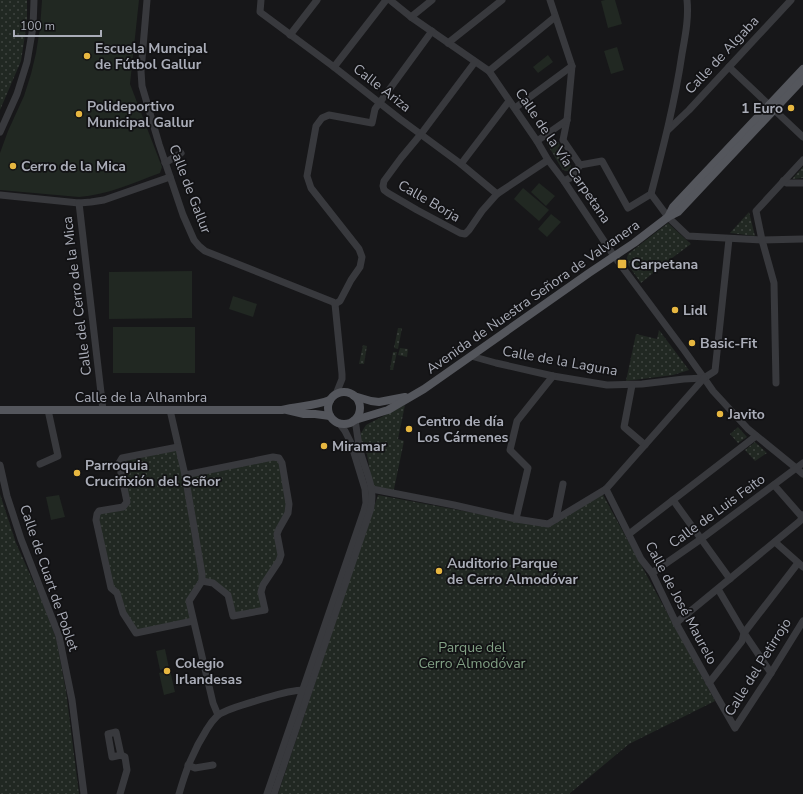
<svg xmlns="http://www.w3.org/2000/svg" width="803" height="794" viewBox="0 0 803 794" font-family="'Nunito Sans',sans-serif">
<style>
.green{fill:url(#green-dots)}
.pitch{fill:#212822}
.lines{fill:none;stroke-linecap:round;stroke-linejoin:round}
.minor{stroke:#38393d;stroke-width:7}
.major{stroke:#54565c;stroke-width:8}
.poi-dot{fill:#e7b740;stroke:#121214;stroke-width:1.5}
.labels{text-anchor:middle;dominant-baseline:central;stroke-width:3.5;stroke-linejoin:round;paint-order:stroke}
.poi-label{font-size:14px;font-weight:bold;fill:#aaadb8;stroke:#121214;text-anchor:start}
.street-label{font-size:14px;fill:#aaadb8;stroke:#121214}
.park-label{font-size:14px;fill:#82a185;stroke:#121214}
</style>
<defs>
<pattern id="green-dots" width="8" height="8" patternUnits="userSpaceOnUse"><rect width="8" height="8" fill="#212822"/><path d="M2 2h.1M6 6h.1" fill="none" stroke="#3f4440" stroke-width="1.8" stroke-linecap="round"/></pattern>
</defs>
<rect width="100%" height="100%" fill="#171719"/>
<g class="green">
<polygon points="0,0 27,0 27,22 21,61 0,110"/>
<polygon points="551,137 556,139 571,162 571,168 568,171 565,171 562,169 546,142"/>
<polygon points="803,167 803,178 792,179"/>
<polygon points="749,212 755,236 730,233"/>
<polygon points="668,223 691,244 664,264 641,283 626,262 628,254"/>
<polygon points="398,328 402,328 398,349 394,348"/>
<polygon points="659,330 689,370 673,375 626,381 636,334 657,339"/>
<polygon points="363,345 367,346 364,364 359,364"/>
<polygon points="400,348 408,349 407,357 398,355"/>
<polygon points="393,352 397,352 393,370 390,370"/>
<polygon points="405,405 398,439 404,441 393,494 373,490 367,454 361,441 361,433 366,425"/>
<polygon points="738,427 747,437 738,443 730,434"/>
<polygon points="755,442 767,453 755,461 745,450"/>
<polygon points="178,447 184,475 279,458 289,504 277,534 281,555 263,585 265,610 233,616 228,595 213,583 202,581 189,601 193,621 136,633 111,588 97,514 123,507 127,502 119,463 122,458"/>
<polygon points="602,493 715,701 629,744 569,794 278,794 378,495 549,527"/>
<polygon points="0,494 16,543 42,601 56,638 66,691 79,794 0,794"/>
</g>
<g class="pitch">
<path d="M42,0H139L130,84L162,167L160,173C133,183 107,195 79,197L0,190V153L8,131L24,96L31,74L36,53L40,28Z"/>
<polygon points="605,0 615,0 622,24 608,28 601,1"/>
<polygon points="617,47 624,70 611,74 604,51"/>
<polygon points="548,55 553,62 538,73 533,67"/>
<polygon points="539,183 555,196 546,206 531,192"/>
<polygon points="523,188 549,210 539,221 514,199"/>
<polygon points="551,214 561,222 547,237 538,229"/>
<polygon points="192,271 192,318 109,319 109,272"/>
<polygon points="233,296 257,304 253,317 229,309"/>
<rect x="113" y="327" width="82" height="46"/>
<polygon points="59,495 65,517 51,520 46,497"/>
<polygon points="165,649 169,668 160,670 156,651"/>
<polygon points="170,670 175,692 164,695 159,673"/>
</g>
<g class="lines">
<g class="minor">
<polyline points="147,0 141,71 142,86 159,144 183,215 194,240 199,246 205,251 333,302 335,304 342,374 342,379 336,394"/>
<polyline points="261,0 260,12 334,67 400,119 461,164 497,194"/>
<polyline points="390,0 411,17 489,71 537,141 548,160 564,181 614,256 684,350 704,378 713,391 748,429 796,468 803,474"/>
<polyline points="550,0 572,66 567,120 563,140 580,165"/>
<polyline points="411,17 432,0"/>
<polyline points="290,35 317,0"/>
<polyline points="448,43 502,0"/>
<polyline points="475,62 421,134 401,158 384,181 383,186 384,190 388,193 417,210 460,233 465,234 469,230 482,211 497,194 548,160"/>
<polyline points="334,67 386,0"/>
<polyline points="729,67 803,137"/>
<polyline points="489,71 555,17"/>
<polyline points="515,108 572,66"/>
<polyline points="668,130 689,110 791,0"/>
<polyline points="0,132 17,94 27,62 33,27 34,0"/>
<polyline points="537,141 567,120"/>
<polyline points="165,163 181,153"/>
<polyline points="461,164 509,101"/>
<polyline points="564,181 572,177 580,165 602,161 628,208 651,194"/>
<polyline points="783,181 787,183 803,183"/>
<path d="M651,194C663,148 675,102 682,54C685,37 689,18 687,0"/>
<polyline points="651,194 668,217 688,236 762,240 803,239"/>
<polyline points="0,195 79,203"/>
<polyline points="335,304 340,301 351,280 360,267 362,257 359,249 311,188 307,176 316,126 322,118 329,115 372,123 375,109 432,31"/>
<polyline points="471,356 496,363 553,376 607,385 642,384 684,379 704,378 715,371 729,239"/>
<polyline points="776,383 774,283 762,240 756,211 803,160"/>
<polyline points="632,385 624,427 645,445"/>
<polyline points="103,410 79,203 91,202 104,200 170,177"/>
<polyline points="170,410 185,475 273,457 279,458 282,463 289,504 288,513 279,529 277,534 281,555 279,561 263,585 261,592 265,610 233,616 228,595 213,583 202,581"/>
<polyline points="178,447 122,458 119,463 127,502 123,507 99,511 97,514 96,520 111,588 117,593 123,613 136,633 193,621"/>
<polyline points="40,464 58,456 48,410"/>
<polyline points="0,465 7,496 21,539 59,636 72,700 84,794"/>
<polyline points="185,475 202,574 202,581 189,601 213,703 218,715"/>
<polyline points="774,485 802,517"/>
<polyline points="372,489 454,505 516,519 548,524 606,489 704,378"/>
<polyline points="606,489 641,559 652,573 676,623 716,695 735,728 771,673 803,621"/>
<polyline points="673,500 730,579"/>
<polyline points="516,519 528,468 510,450 517,421 553,376"/>
<polyline points="556,519 563,484"/>
<polyline points="629,534 756,436"/>
<polyline points="775,542 803,567"/>
<polyline points="652,573 701,539 803,463"/>
<polyline points="718,589 744,633 771,673"/>
<polyline points="676,623 800,521 803,515"/>
<polyline points="709,683 742,641 744,633 798,563"/>
<polyline points="188,765 195,768 213,765"/>
<polyline points="120,794 127,770 125,757 121,755 116,732 108,734 112,757 121,755"/>
<path d="M179,794C186,770 193,751 207,729C210,724 214,719 218,715C229,708 249,703 262,699C275,695 293,689 307,690"/>
<polyline points="267,794 364,511 366,503 365,489 351,443 345,431 339,423"/>
<path d="M274,794L370,511C376,489 367,475 361,454C358,443 357,431 355,420"/>
</g>
<g class="major">
<polyline points="668,217 673,207 803,69"/>
<circle cx="344" cy="408" r="16"/>
<polyline points="354,396 371,401 379,402 405,397"/>
<path d="M0,410H282C298,406 315,406 330,400"/>
<polyline points="287,410 304,414 315,414 330,416"/>
<polyline points="355,420 388,410 424,389 589,273 634,243 668,217 678,212 803,79"/>
</g>
</g>
<g class="poi-dot">
<circle cx="87" cy="56" r="4"/>
<circle cx="791" cy="108" r="4"/>
<circle cx="79" cy="114" r="4"/>
<circle cx="13" cy="166" r="4"/>
<rect x="617" y="259" width="10" height="10" rx="2"/>
<circle cx="675" cy="310" r="4"/>
<circle cx="692" cy="343" r="4"/>
<circle cx="720" cy="414" r="4"/>
<circle cx="409" cy="429" r="4"/>
<circle cx="324" cy="446" r="4"/>
<circle cx="77" cy="473" r="4"/>
<circle cx="439" cy="571" r="4"/>
<circle cx="167" cy="671" r="4"/>
</g>
<g class="labels">
<g class="poi-label">
<text x="95" y="48">Escuela Muncipal<tspan x="95" dy="16">de Fútbol Gallur</tspan></text>
<text x="87" y="106">Polideportivo<tspan x="87" dy="16">Municipal Gallur</tspan></text>
<text x="783" y="108" text-anchor="end">1 Euro</text>
<text x="21" y="166">Cerro de la Mica</text>
<text x="631" y="264">Carpetana</text>
<text x="683" y="310">Lidl</text>
<text x="700" y="343">Basic-Fit</text>
<text x="728" y="414">Javito</text>
<text x="417" y="421">Centro de día<tspan x="417" dy="16">Los Cármenes</tspan></text>
<text x="332" y="446">Miramar</text>
<text x="85" y="465">Parroquia<tspan x="85" dy="16">Crucifixión del Señor</tspan></text>
<text x="447" y="563">Auditorio Parque<tspan x="447" dy="16">de Cerro Almodóvar</tspan></text>
<text x="175" y="663">Colegio<tspan x="175" dy="16">Irlandesas</tspan></text>
</g>
<g class="street-label">
<text transform="translate(722 55) rotate(-47)">Calle de Algaba</text>
<text transform="translate(382 88) rotate(38)">Calle Ariza</text>
<text transform="translate(563 156) rotate(56)">Calle de la Vía Carpetana</text>
<text transform="translate(190 189) rotate(69)">Calle de Gallur</text>
<text transform="translate(429 201) rotate(30)">Calle Borja</text>
<text transform="translate(77 296) rotate(-97)">Calle del Cerro de la Mica</text>
<text transform="translate(533 297) rotate(-35)">Avenida de Nuestra Señora de Valvanera</text>
<text transform="translate(560 361) rotate(10)">Calle de la Laguna</text>
<text x="141" y="397">Calle de la Alhambra</text>
<text transform="translate(717 511) rotate(-36)">Calle de Luis Feito</text>
<text transform="translate(49 578) rotate(71)">Calle de Cuart de Poblet</text>
<text transform="translate(681 603) rotate(62)">Calle de José Maurelo</text>
<text transform="translate(758 667) rotate(-58)">Calle del Petirrojo</text>
</g>
<g class="park-label">
<text x="472" y="647">Parque del<tspan x="472" dy="16">Cerro Almodóvar</tspan></text>
</g>
</g>
<path d="M14 30v6h87v-6" fill="none" stroke="#aaadb8" stroke-width="2"/>
<text x="20" y="30" font-size="12" fill="#aaadb8" stroke="#121214" stroke-width="3" paint-order="stroke">100 m</text>
</svg>
